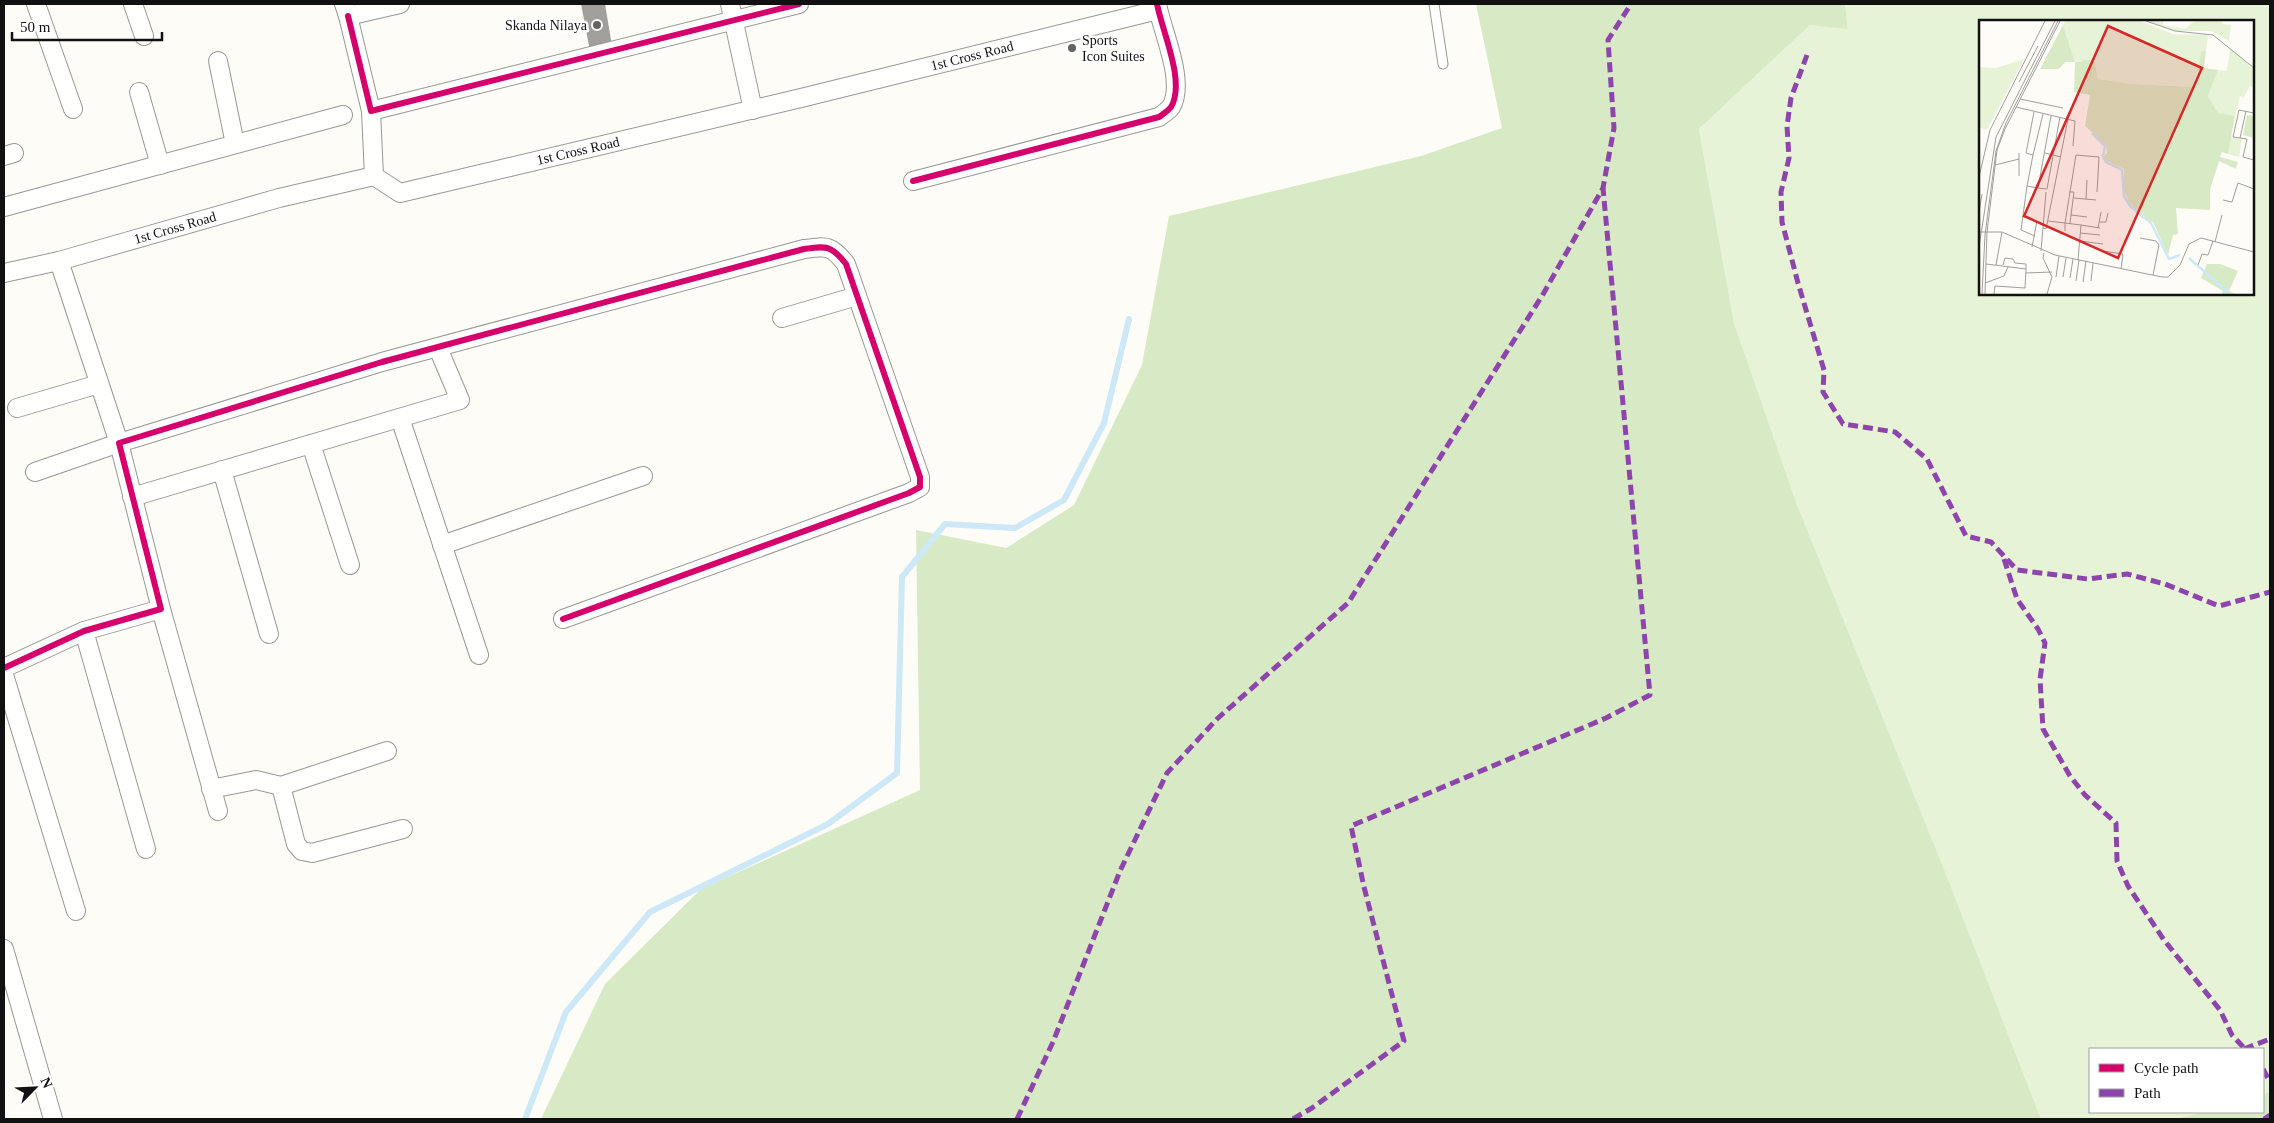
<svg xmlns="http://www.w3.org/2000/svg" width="2274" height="1123" viewBox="0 0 2274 1123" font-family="'Times New Roman',serif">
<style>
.green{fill:#e7f3d7;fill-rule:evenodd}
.forest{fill:#d8eac5}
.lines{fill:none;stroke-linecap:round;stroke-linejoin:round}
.stream{stroke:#cde8f7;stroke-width:6}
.building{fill:#a19f9c}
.lane-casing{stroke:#979795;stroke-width:11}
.street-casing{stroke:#979795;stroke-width:20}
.lane{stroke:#fffffe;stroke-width:9}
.street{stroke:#fffffe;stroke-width:18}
.quiet{stroke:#8e44ad;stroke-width:5;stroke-dasharray:10 5;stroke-linecap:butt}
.cycleway-casing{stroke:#fff;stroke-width:9}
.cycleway{stroke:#d6006c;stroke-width:6}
.poi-dot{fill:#646362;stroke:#fff;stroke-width:2}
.labels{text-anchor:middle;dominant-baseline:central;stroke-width:5;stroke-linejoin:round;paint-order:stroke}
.poi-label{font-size:14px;fill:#111;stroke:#fff;text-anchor:end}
.street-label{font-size:14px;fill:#111;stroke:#fff}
.inset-river{fill:none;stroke:#cde8f7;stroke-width:2.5}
.inset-road{fill:none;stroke:#9f9e9b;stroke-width:1}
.view{fill:#d62828;fill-opacity:0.15;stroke:#d62828;stroke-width:2.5}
.inset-edge{fill:none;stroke:#111;stroke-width:2.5}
</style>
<rect width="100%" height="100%" fill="#fdfcf7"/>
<path class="green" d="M1845,4H2270V1092L2263,1094V1049H2090V1112H2204L2175,1119H2041L1946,874L1796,502L1734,323L1699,129L1810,25L1848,28ZM1980,21H2253V294H1980Z"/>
<g class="forest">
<polygon points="1476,4 1845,4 1848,29 1810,25 1699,129 1734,323 1796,502 1946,874 2041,1119 541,1119 605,984 701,889 920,790 916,530 1006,548 1074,505 1142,365 1169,216 1421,156 1502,128"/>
<polygon points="2270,1092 2270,1119 2175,1119 2204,1112 2263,1112 2263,1094"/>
</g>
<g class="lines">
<polyline class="stream" points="525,1119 566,1012 650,912 828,824 897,773 902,577 945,524 1015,528 1064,500 1104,423 1129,319"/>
</g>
<polygon class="building" points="581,4 605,4 612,46 590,51"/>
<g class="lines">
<defs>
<polyline id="lane" points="1434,4 1443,64"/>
<g id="street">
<polyline points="36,4 73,109"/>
<polyline points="133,4 144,36"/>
<polyline points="344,4 348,16 400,4"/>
<polyline points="730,4 753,110"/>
<polyline points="348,16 371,111 799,4"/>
<polyline points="218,61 235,144"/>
<polyline points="139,92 160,165"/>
<polyline points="371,111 374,176"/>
<polyline points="4,156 14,153"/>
<path d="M913,181L1159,117C1163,114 1168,111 1171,107C1186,82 1162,31 1157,4"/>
<polyline points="4,207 343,115"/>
<polyline points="4,273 59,261 279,198 374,176 400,193 801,98 1158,10"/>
<polyline points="782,318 857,296"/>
<polyline points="17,408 99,384"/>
<polyline points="400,418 479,655"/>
<polyline points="311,444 350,565"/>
<polyline points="222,470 269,634"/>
<polyline points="35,472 119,443 59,261"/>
<polyline points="132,497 460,400 438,348"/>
<polyline points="442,545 643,476"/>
<polyline points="161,609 218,811"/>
<polyline points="84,631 146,849"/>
<path d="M4,668L84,631L161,609L119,443L382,362L804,249C827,246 831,245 846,264L920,477V487L909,493L563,619"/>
<polyline points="4,675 76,911"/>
<polyline points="281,786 296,844 302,851 312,853 403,829"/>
<polyline points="211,789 256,780 281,786 387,751"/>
<polyline points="4,949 53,1119"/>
</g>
</defs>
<use href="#lane" class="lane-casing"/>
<use href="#street" class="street-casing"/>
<use href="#lane" class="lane"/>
<use href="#street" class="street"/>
<g class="quiet">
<polyline points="1807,55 1791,98 1787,126 1789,158 1781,192 1782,222 1798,283 1824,370 1823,392 1843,424 1895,432 1927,459 1966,536 1991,542 2017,570 2088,579 2127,574 2165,584 2219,606 2270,592"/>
<polyline points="2004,559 2017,599 2038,629 2045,643 2040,679 2043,729 2070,776 2085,795 2116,823 2117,861 2128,886 2164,940 2220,1010 2232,1035 2245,1049"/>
<polyline points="2244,1049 2270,1039"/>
<polyline points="2263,1069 2270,1082"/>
<polyline points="1017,1119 1053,1042 1120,871 1167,773 1217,719 1348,603 1542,296 1603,188 1614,128 1608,40 1631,4"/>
<polyline points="1293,1119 1312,1108 1404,1041 1364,887 1351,826 1606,718 1650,695 1603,188"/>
<polyline points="2264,1119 2270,1115"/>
</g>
<defs>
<g id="cycleway">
<polyline points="348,16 371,111 799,4"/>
<path d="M913,181L1159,117C1163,114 1168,111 1171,107C1186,82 1162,31 1157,4"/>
<path d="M4,668L84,631L161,609L119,443L382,362L804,249C827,246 831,245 846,264L920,477V487L909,493L563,619"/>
</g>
</defs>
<use href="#cycleway" class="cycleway-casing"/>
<use href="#cycleway" class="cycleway"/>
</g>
<g class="poi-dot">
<circle cx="597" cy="25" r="5"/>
<circle cx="1072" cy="48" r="5"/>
</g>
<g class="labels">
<g class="poi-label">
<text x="587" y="25">Skanda Nilaya</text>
<text x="1082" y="40" text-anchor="start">Sports<tspan x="1082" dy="16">Icon Suites</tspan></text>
</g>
<g class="street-label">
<text transform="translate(972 56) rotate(-14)">1st Cross Road</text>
<text transform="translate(578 151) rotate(-13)">1st Cross Road</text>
<text transform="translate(175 228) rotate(-16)">1st Cross Road</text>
</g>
</g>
<g transform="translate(1979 20)">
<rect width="275" height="275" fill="#fdfcf7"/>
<path d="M86,1H161L194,14L229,15L227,31H222L218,67L154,64L119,59L116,43L104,39L103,42H96L84,5ZM168,1H184V5L206,9L215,1H243V4L252,5L250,21L232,11H196ZM251,28L275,49V67L271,66L265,77L261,76L256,96L239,93L229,76L239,50L248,51ZM45,39L8,110L0,107V47L17,48ZM251,117L263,119L260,137L249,134Z" fill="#e7f3d7"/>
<path d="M84,5L96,42H103L104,39L116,42L119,59L154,64L217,67L222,31H227L225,48L239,50L229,76L239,93L256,96L249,134L243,132L241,137L259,142L257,149L240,141L231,170V190L197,188L199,214L194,215L189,235L174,202L163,198L150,182L145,171V149L123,139L128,132L127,125L106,106L111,75L95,72L96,42H86L80,49H61ZM268,95L275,96V118L264,115ZM228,244H241L259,251L250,271L256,274H243L244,271L222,258Z" fill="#d8eac5"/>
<path class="inset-river" d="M113,113L126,126L124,136L127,142L143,150L145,176L151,186L172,203L190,239L201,235M210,238L251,274"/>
<path class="inset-road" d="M167,1L196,11L234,15L275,48M40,62L59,26M41,79L84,88M37,87L96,101L94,126M55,92L47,133L54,135L48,166L59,168L72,96M275,93L260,90L254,117L268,119L264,137L275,140M261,118L267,91M40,133V156M66,133L82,137M54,135L64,94M16,145L40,139M0,157L11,110L66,1M48,166L42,210L56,216M59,168L68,169L81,97M90,172H95L91,203M95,178L117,180M107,179L108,160M244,180L253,182L259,163L275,169M0,192L3,174M92,195L108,197M69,201L86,203V211M121,202H127L129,193M102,205L121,208M64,208L67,209L89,99M119,208L122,192M1,212H23L76,235L183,257H189L201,245L210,224L222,218L275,232M101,213L121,215M161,218L177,221L180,225L174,255M101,221L124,224M236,222L243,195M0,227L17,117L76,1M53,227L58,201M62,231L67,172M124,231L144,234L142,249M65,233L64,238L73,257L68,274M99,240L102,205L86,203L97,135L120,137L118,172M7,244L47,249L46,268L16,266L15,274M17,245L23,212M24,245L26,238L34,239L36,243L47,244V249M219,245L223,234L229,235L234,221M47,253L73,252M77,257L80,236M84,257L87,238M91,258L94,239M97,261L100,240M112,261L114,243M104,262L107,241M6,263L25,256L29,247M3,274L6,215L17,131L27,103L79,1M6,274L8,212L18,130L26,109L81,1"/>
<path class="view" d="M129,6L223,48L139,238L45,196Z"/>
<rect width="275" height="275" class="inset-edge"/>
</g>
<rect width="2274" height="1123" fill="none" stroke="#111111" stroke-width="10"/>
<rect x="2089" y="1048" width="175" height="65" fill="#ffffff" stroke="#a0a0a0"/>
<rect x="2099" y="1064" width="25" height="8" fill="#d6006c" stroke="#a0a0a0"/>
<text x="2134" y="1073" font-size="15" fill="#111111">Cycle path</text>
<rect x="2099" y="1089" width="25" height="8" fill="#8e44ad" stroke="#a0a0a0"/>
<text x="2134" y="1098" font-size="15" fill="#111111">Path</text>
<g transform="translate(35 1088) rotate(66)" stroke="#ffffff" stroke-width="4" paint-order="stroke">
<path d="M0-4L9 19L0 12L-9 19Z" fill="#111111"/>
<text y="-8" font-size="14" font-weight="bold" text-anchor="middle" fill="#111111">N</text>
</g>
<path d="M12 32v8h150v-8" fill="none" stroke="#111111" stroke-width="2.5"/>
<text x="20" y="32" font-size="15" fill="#111111" stroke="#ffffff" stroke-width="4" paint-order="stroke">50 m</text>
</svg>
